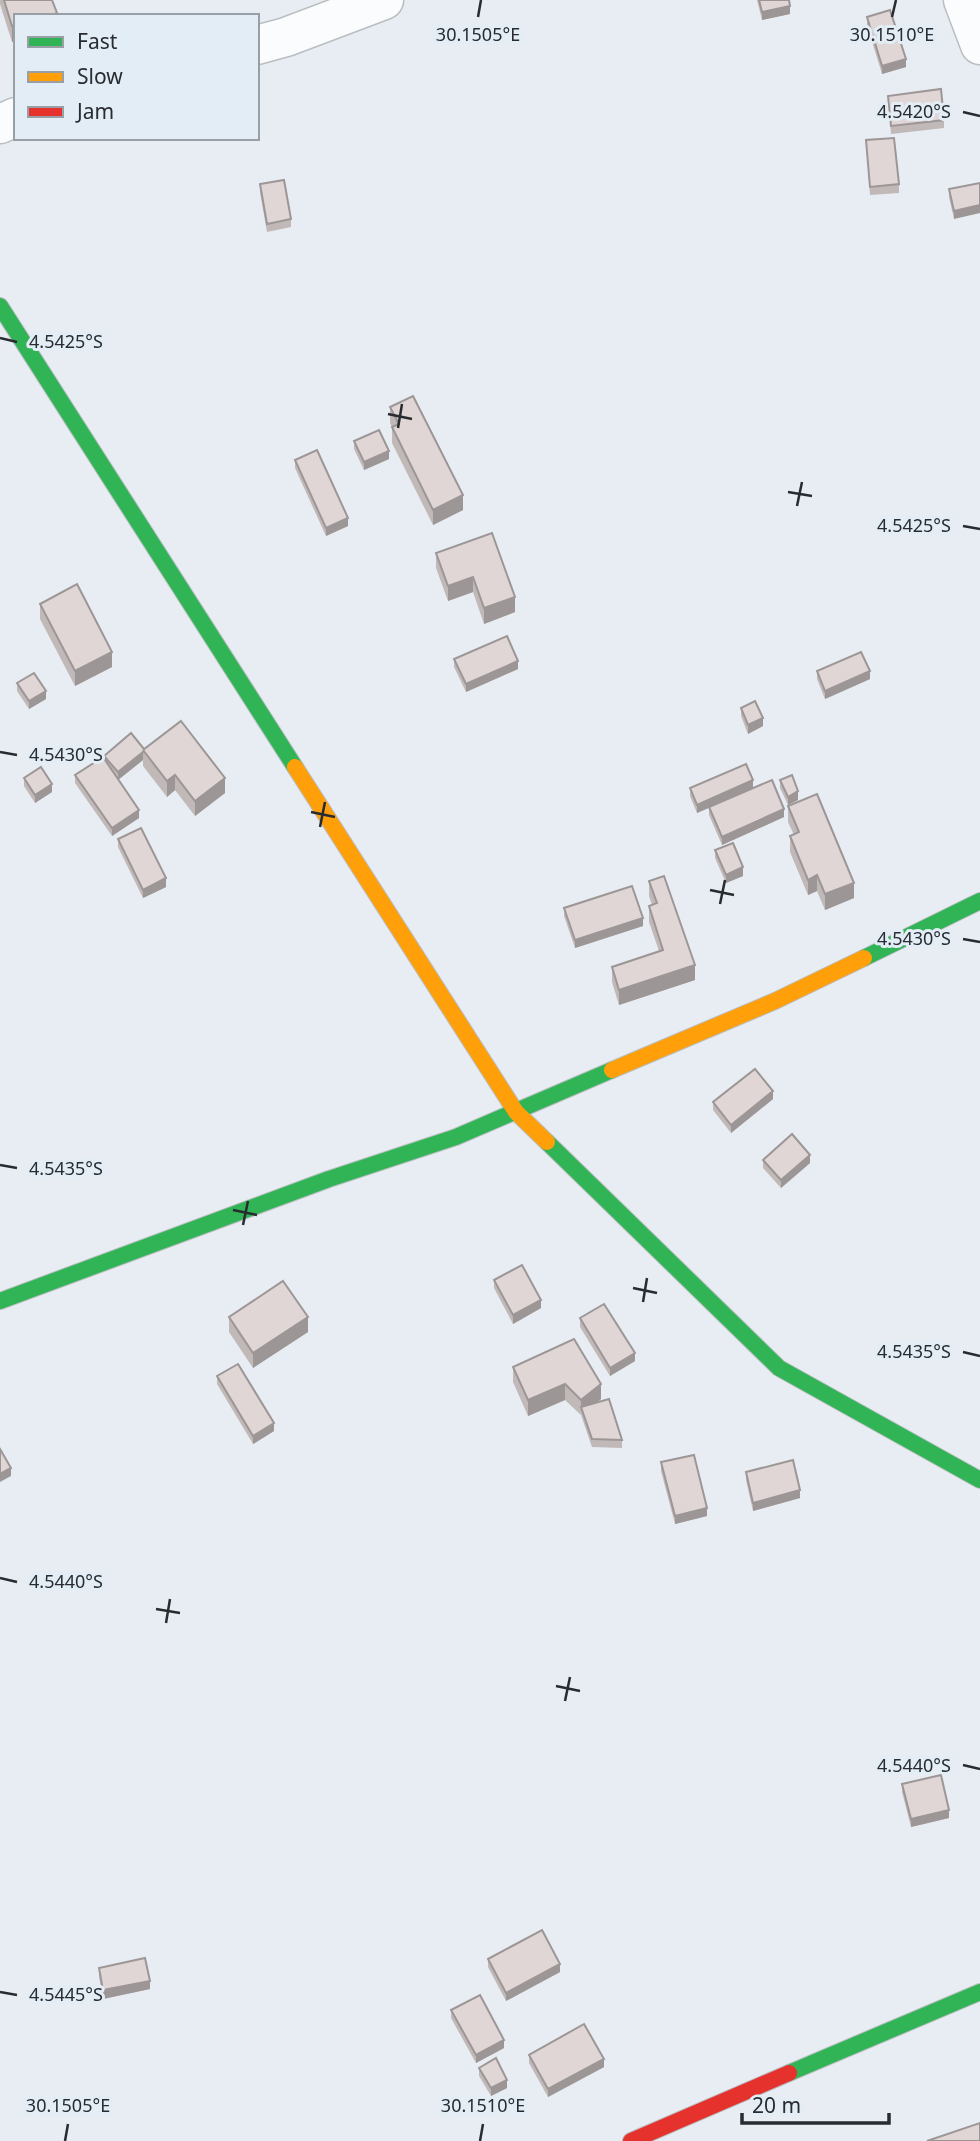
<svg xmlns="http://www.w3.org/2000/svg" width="980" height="2141" viewBox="0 0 980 2141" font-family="'Noto Sans',sans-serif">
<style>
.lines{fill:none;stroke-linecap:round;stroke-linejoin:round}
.street-casing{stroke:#b9bec1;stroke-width:41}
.fast-casing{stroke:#b9bec1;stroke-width:18}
.slow-casing{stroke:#b9bec1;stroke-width:18}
.jam-casing{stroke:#b9bec1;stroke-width:18}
.street{stroke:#fbfcfd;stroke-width:38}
.fast{stroke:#30b455;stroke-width:16}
.slow{stroke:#ff9f0a;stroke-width:16}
.jam{stroke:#e5322d;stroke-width:16}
.wall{fill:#c1b8b8}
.shaded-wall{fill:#9d9696}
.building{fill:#e0d6d6;stroke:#9d9696;stroke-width:2}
.ticks{fill:none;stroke:#282b2f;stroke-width:2.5}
.ticks-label{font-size:18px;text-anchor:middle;fill:#282b2f;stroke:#e3edf6;stroke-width:6;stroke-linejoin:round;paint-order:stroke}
</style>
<rect width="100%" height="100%" fill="#e7edf2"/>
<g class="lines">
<defs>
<g id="street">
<polyline points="963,0 980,45"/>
<polyline points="257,45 286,37 384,0"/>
<polyline points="0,124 16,117"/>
</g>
<g id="fast">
<polyline points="0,306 295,767"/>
<polyline points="864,958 980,901"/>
<polyline points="547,1142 779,1368 980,1480"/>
<polyline points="0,1301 329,1179 456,1137 612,1070"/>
<polyline points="789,2073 980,1992"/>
</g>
<g id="slow">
<polyline points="295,767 516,1112 547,1142"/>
<polyline points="612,1070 775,1001 864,958"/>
</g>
<polyline id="jam" points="631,2141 789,2073"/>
</defs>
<use href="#street" class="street-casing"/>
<use href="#fast" class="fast-casing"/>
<use href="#slow" class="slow-casing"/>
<use href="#jam" class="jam-casing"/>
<use href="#street" class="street"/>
<use href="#fast" class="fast"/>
<use href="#slow" class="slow"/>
<use href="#jam" class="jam"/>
</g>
<g class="wall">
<polygon points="0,0 52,0 57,16 12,42 0,4"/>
<polygon points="757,0 789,0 790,14 762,20"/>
<polygon points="867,17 906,67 882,74 867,25"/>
<polygon points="888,96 944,120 944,128 891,134"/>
<polygon points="866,140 899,184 899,193 870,195"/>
<polygon points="980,183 954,219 949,197 949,189"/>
<polygon points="260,184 291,219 291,227 267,232 260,192"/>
<polygon points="390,407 463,510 433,525 392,443 392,427 390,423"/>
<polygon points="354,441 389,459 364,470 354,449"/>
<polygon points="295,460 348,526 326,536 295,468"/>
<polygon points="492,533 515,612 484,624 473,592 448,601 436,568 436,553"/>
<polygon points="40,604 112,667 75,686 40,619"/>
<polygon points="454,659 518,669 466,692 454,667"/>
<polygon points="817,671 870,679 825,699 817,679"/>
<polygon points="17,683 46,699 29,709 17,691"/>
<polygon points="741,708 763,726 748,734 741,716"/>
<polygon points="144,749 225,793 195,816 175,790 167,797 143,766 143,760 118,780 139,818 112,836 75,783 75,775 104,759 104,756"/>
<polygon points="24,778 52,792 35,803 24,786"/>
<polygon points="780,780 798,800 788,805 780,788"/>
<polygon points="690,788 753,788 784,817 722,845 709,815 709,808 697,813 690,796"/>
<polygon points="788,806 854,898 825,910 817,891 808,895 790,852 790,836 794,835 788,822"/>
<polygon points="118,839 166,887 143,898 118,847"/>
<polygon points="715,850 743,876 726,883 715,858"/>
<polygon points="649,881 695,980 619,1005 612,982 612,967 659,951 649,922 649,906 652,905 649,896"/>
<polygon points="564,908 643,926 575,948 564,916"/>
<polygon points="773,1099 731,1133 713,1110 713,1102"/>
<polygon points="763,1160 810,1163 781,1188 763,1168"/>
<polygon points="494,1280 541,1308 513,1324 494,1288"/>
<polygon points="229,1317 308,1332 253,1368 229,1332"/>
<polygon points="580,1318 635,1361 610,1376 580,1327"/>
<polygon points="574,1339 601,1399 598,1402 622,1440 622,1448 592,1447 581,1415 565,1400 528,1416 513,1382 513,1367"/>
<polygon points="217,1376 274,1431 253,1444 217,1384"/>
<polygon points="661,1462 707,1516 675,1524 661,1471"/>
<polygon points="746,1472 800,1498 753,1511 746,1480"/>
<polygon points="902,1784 949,1818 911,1827 902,1792"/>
<polygon points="488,1959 560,1972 506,2001 488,1967"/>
<polygon points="99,1968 150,1989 103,1999 99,1976"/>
<polygon points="451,2010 504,2048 476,2063 451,2018"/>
<polygon points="529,2055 604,2067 548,2097 529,2063"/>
<polygon points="479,2068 507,2088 491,2096 479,2076"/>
</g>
<g class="shaded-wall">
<polygon points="790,6 790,14 762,20 762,12"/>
<polygon points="16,25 16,40 12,42 12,26"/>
<polygon points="906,59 906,67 882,74 882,66"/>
<polygon points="980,205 980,213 954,219 954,211"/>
<polygon points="389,451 389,459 364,470 364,462"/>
<polygon points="463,495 463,510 433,525 433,510"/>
<polygon points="348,518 348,526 326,536 326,528"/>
<polygon points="473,577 473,592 448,601 448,586"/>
<polygon points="515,597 515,612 484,624 484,608"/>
<polygon points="112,652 112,667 75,686 75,671"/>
<polygon points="518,661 518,669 466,692 466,684"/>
<polygon points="870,671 870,679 825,699 825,691"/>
<polygon points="46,691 46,699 29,709 29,701"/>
<polygon points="763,718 763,726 748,734 748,725"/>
<polygon points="143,752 143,760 118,780 118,772"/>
<polygon points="175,775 175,790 167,797 167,781"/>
<polygon points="225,778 225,793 195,816 195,801"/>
<polygon points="753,780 753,788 697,813 697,805"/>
<polygon points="52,784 52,792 35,803 35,795"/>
<polygon points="798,791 798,800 788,805 788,797"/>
<polygon points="784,809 784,817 722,845 722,837"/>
<polygon points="139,810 139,818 112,836 112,828"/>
<polygon points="743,867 743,876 726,883 726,875"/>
<polygon points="817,875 817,891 808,895 808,880"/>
<polygon points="166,878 166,887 143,898 143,890"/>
<polygon points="854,883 854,898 825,910 825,894"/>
<polygon points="643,918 643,926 575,948 575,940"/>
<polygon points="695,965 695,980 619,1005 619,990"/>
<polygon points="773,1091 773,1099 731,1133 731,1125"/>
<polygon points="810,1155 810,1163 781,1188 781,1180"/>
<polygon points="541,1300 541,1308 513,1324 513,1315"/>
<polygon points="308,1317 308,1332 253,1368 253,1353"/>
<polygon points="635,1353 635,1361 610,1376 610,1368"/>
<polygon points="565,1384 565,1400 528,1416 528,1400"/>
<polygon points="601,1384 601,1399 583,1413 581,1407 581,1400"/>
<polygon points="274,1423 274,1431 253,1444 253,1436"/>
<polygon points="11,1468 11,1476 0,1482 0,1474"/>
<polygon points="800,1490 800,1498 753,1511 753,1503"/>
<polygon points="707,1508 707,1516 675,1524 675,1516"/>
<polygon points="949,1810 949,1818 911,1827 911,1819"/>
<polygon points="560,1964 560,1972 506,2001 506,1993"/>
<polygon points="150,1981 150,1989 103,1999 103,1990"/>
<polygon points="504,2040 504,2048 476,2063 476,2055"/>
<polygon points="604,2059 604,2067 548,2097 548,2089"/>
<polygon points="507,2080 507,2088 491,2096 491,2088"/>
</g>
<g class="building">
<polygon points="4,0 52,0 57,13 49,16 16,16 16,25 12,26"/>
<polygon points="759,0 789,0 790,6 762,12"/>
<polygon points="890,10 906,59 882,66 867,17"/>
<polygon points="941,89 944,120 891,126 888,96"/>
<polygon points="894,138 899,184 870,187 866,140"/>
<polygon points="284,180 291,219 267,224 260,184"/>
<polygon points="980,183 980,205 954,211 949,189"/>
<polygon points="413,396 463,495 433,510 392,427 399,424 390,407"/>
<polygon points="379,430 389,451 364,462 354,441"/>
<polygon points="317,450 348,518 326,528 295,460"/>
<polygon points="492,533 515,597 484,608 473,577 448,586 436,553"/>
<polygon points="77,584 112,652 75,671 40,604"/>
<polygon points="507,636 518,661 466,684 454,659"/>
<polygon points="861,652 870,671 825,691 817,671"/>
<polygon points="34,673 46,691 29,701 17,683"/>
<polygon points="755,701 763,718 748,725 741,708"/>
<polygon points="181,721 225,778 195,801 175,775 167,781 143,750"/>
<polygon points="131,733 144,749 143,752 118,772 104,756"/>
<polygon points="103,757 139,810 112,828 75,775"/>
<polygon points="746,764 753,780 697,805 690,788"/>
<polygon points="41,767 52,784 35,795 24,778"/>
<polygon points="792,775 798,791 788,797 780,780"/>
<polygon points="772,780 784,809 722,837 709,807"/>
<polygon points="817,794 854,883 825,894 817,875 808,880 790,836 799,832 788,806"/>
<polygon points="141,828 166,878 143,890 118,839"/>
<polygon points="733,843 743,867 726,875 715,850"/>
<polygon points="664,876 695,965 619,990 612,967 663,950 649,906 657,903 649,881"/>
<polygon points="632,886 643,918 575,940 564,908"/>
<polygon points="755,1069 773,1091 731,1125 713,1102"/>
<polygon points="792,1134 810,1155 781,1180 763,1160"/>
<polygon points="522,1265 541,1300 513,1315 494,1280"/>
<polygon points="283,1281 308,1317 253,1353 229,1317"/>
<polygon points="604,1304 635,1353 610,1368 580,1318"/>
<polygon points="574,1339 601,1384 581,1400 565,1384 528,1400 513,1367"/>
<polygon points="238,1364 274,1423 253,1436 217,1376"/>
<polygon points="609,1399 622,1440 592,1439 581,1407"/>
<polygon points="0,1449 11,1468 0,1474"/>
<polygon points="694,1455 707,1508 675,1516 661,1462"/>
<polygon points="793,1460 800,1490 753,1503 746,1472"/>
<polygon points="941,1775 949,1810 911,1819 902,1784"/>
<polygon points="542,1930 560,1964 506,1993 488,1959"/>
<polygon points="145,1958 150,1981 103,1990 99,1968"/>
<polygon points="480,1995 504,2040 476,2055 451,2010"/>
<polygon points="584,2024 604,2059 548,2089 529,2055"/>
<polygon points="496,2058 507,2080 491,2088 479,2068"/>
<polygon points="980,2123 980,2141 927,2141"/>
</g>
<path class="ticks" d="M478,17L481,0M892,17L896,0M963,112L980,116M0,338L17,342M388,414L412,419M398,428L402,404M788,492L812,496M797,506L802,482M963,526L980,529M0,752L17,755M311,812L335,817M320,827L325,802M710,890L734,895M720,904L725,880M963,939L980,942M0,1165L17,1168M233,1210L257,1215M243,1225L248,1201M633,1288L657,1293M643,1302L647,1278M963,1352L980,1356M0,1578L17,1582M156,1609L180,1613M166,1623L170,1599M556,1686L580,1691M565,1701L570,1677M963,1765L980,1769M0,1992L17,1995M65,2141L68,2124M480,2141L483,2124"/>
<g class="ticks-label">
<text x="478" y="41">30.1505°E</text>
<text x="892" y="41">30.1510°E</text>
<text x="914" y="118">4.5420°S</text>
<text x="66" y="348">4.5425°S</text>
<text x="914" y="532">4.5425°S</text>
<text x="66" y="761">4.5430°S</text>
<text x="914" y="945">4.5430°S</text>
<text x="66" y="1175">4.5435°S</text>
<text x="914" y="1358">4.5435°S</text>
<text x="66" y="1588">4.5440°S</text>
<text x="914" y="1772">4.5440°S</text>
<text x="66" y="2001">4.5445°S</text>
<text x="68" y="2112">30.1505°E</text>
<text x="483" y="2112">30.1510°E</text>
</g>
<rect x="14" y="14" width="245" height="126" fill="#e3edf6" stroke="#989fa6" stroke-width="2"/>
<rect x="28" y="37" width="35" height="10" fill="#30b455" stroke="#989fa6" stroke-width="2"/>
<text x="77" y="49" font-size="21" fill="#282b2f">Fast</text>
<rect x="28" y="72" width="35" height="10" fill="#ff9f0a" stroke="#989fa6" stroke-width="2"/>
<text x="77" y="84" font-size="21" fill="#282b2f">Slow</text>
<rect x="28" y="107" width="35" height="10" fill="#e5322d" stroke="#989fa6" stroke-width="2"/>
<text x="77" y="119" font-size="21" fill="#282b2f">Jam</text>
<path d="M742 2113v10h147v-10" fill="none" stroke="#282b2f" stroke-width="3.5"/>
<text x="752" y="2113" font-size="21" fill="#282b2f" stroke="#e3edf6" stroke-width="5" paint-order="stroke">20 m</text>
</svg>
